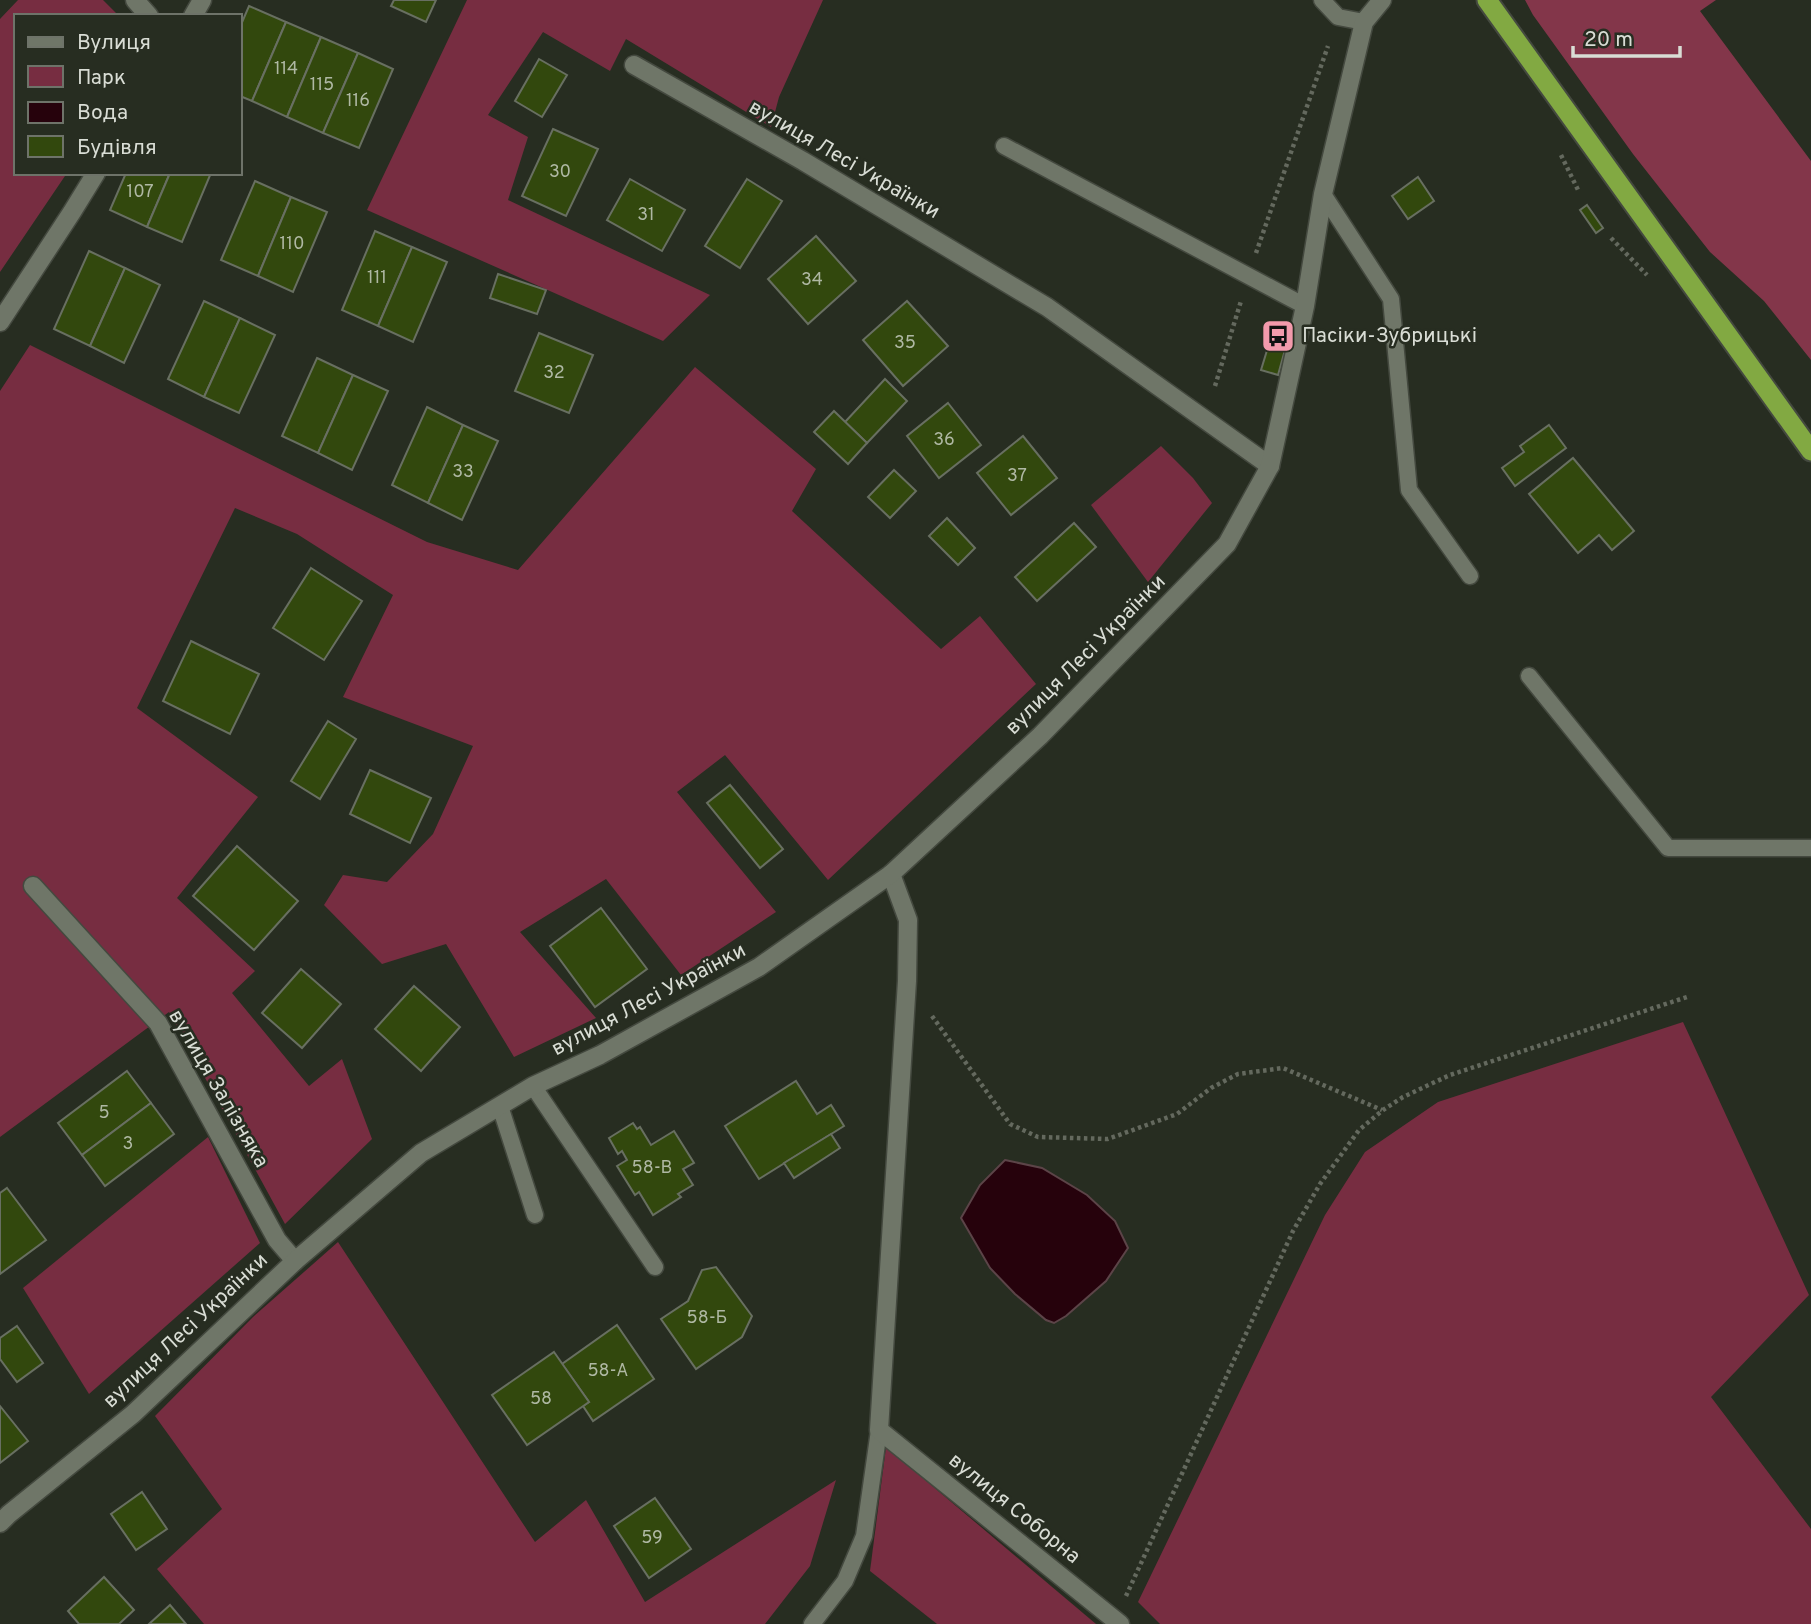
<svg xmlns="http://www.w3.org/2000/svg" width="1811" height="1624" viewBox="0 0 1811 1624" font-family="Overpass,sans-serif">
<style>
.green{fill:#772d41}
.forest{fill:#83364a}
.water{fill:#26020c;stroke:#5c4448;stroke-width:2}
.building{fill:#32480d;stroke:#686f61;stroke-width:2}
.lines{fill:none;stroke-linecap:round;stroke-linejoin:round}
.service-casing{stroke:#44493f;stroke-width:19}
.minor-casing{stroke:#44493f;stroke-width:21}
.secondary-casing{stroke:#44493f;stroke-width:21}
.trunk-casing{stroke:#44493f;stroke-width:23}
.path{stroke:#64695e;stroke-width:4.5;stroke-dasharray:3.5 3.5;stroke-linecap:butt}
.service{stroke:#6f7668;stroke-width:16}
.minor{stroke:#6f7668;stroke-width:18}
.secondary{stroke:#6f7668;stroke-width:18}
.trunk{stroke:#82a942;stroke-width:19}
.labels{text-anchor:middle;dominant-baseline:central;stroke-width:5;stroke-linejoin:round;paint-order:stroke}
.number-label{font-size:18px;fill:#afb8a3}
.street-label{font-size:21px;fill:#d9ddd5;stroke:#272d21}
.poi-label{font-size:21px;fill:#d9ddd5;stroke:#272d21;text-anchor:start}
</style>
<rect width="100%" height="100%" fill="#272d21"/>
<g class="green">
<polygon points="18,0 103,0 119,16 16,16 16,173 67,173 0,272 0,19"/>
<polygon points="467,0 823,0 779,97 771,127 626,39 610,71 543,32 488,115 528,137 508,200 710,295 663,341 367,210"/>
<polygon points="30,345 427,542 518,570 695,367 816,469 792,511 941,649 980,616 1036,684 828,880 725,755 677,792 776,912 681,975 606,879 520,932 596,1018 514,1057 446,944 382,964 324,905 343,875 387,882 433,834 473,746 343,697 393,595 297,534 235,508 137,708 258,797 177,898 255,971 232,993 309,1086 342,1059 372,1139 285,1224 169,1012 0,1137 0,391"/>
<polygon points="1161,446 1193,478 1212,503 1148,582 1091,505"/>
<polygon points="1683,1022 1809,1295 1711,1397 1811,1529 1811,1624 1160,1624 1138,1602 1325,1215 1365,1152 1438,1102"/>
<polygon points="208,1137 260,1243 89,1394 23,1288"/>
<polygon points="338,1242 535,1542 586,1500 645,1602 836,1480 810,1566 765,1624 204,1624 157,1569 222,1509 155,1416 253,1317"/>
<polygon points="886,1447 1096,1624 937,1624 870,1571"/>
</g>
<polygon class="forest" points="1525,0 1716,0 1700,11 1811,161 1811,360 1764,301 1710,252 1633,154 1533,15"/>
<polygon class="water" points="1005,1160 1042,1168 1087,1195 1115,1221 1128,1248 1106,1281 1066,1316 1054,1323 1046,1320 1015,1294 990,1268 961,1218 980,1185"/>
<g class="building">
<polygon points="394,0 436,0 426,22 391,6"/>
<polygon points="249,6 286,22 252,101 240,96 240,27"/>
<polygon points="286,22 321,37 287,117 252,101"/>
<polygon points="321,37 358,53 323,133 287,117"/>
<polygon points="358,53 393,69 359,148 323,133"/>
<polygon points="539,59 567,75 542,117 515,101"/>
<polygon points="553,129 598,149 566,216 522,196"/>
<polygon points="126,173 170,173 147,227 110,210"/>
<polygon points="170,173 211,173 182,242 147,227"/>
<polygon points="1418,177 1434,201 1408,219 1392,196"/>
<polygon points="630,179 685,210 662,251 607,220"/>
<polygon points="747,179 782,201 740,268 705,246"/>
<polygon points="255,181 291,197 258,276 221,260"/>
<polygon points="291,197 327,212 293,292 258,276"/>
<polygon points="1587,205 1603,228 1596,233 1580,210"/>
<polygon points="375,231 412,247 378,326 342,310"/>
<polygon points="816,236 856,281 808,324 768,279"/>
<polygon points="412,247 447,262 413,342 378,326"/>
<polygon points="89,251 125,268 90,346 54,329"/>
<polygon points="125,268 160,285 124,363 90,346"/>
<polygon points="498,274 546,290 537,314 490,298"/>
<polygon points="204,301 240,318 204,397 168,379"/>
<polygon points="907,301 948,346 903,386 863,340"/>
<polygon points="240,318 275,335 239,413 204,397"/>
<polygon points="539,333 593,355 569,413 515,391"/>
<polygon points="1272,334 1288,339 1278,375 1261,370"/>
<polygon points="317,358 353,375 318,453 282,436"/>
<polygon points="353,375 388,391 352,470 318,453"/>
<polygon points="885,379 907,401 867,443 845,422"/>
<polygon points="948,403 981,445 939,478 907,436"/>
<polygon points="427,407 463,425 428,503 392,485"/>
<polygon points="834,411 867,443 848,464 814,432"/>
<polygon points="463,425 498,441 462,520 428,503"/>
<polygon points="1549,425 1566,448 1515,486 1502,468 1524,452 1520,446"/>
<polygon points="1023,436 1057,478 1011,515 977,473"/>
<polygon points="1573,458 1634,531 1612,550 1599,535 1578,553 1529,494"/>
<polygon points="894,470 916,491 890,518 868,497"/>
<polygon points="947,518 975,548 958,565 929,536"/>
<polygon points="1074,523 1096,547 1037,601 1015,577"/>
<polygon points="311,568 362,601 324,660 273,628"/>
<polygon points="191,641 259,674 230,734 163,701"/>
<polygon points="328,721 356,739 320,799 291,781"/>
<polygon points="370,770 431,798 410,843 350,814"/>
<polygon points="730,785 783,849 760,868 707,803"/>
<polygon points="237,846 298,901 254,950 193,896"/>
<polygon points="601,908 647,969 595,1007 550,946"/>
<polygon points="301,969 341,1004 302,1048 262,1013"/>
<polygon points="414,986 460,1027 421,1071 375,1029"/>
<polygon points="127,1071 151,1103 82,1155 58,1123"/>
<polygon points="796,1081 817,1114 831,1105 844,1126 759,1179 725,1126"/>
<polygon points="151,1103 174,1134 105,1186 82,1155"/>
<polygon points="633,1123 637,1129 640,1127 651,1145 674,1131 694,1163 683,1169 693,1185 678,1194 681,1197 653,1215 639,1192 635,1195 617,1166 627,1160 622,1151 618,1154 609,1138"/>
<polygon points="831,1134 840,1148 794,1178 784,1163"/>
<polygon points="7,1188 46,1240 0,1274 0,1193"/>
<polygon points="716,1267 752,1316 742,1337 696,1369 661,1319 688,1301 702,1270"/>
<polygon points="617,1325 654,1379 593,1421 583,1406 589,1402 562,1364"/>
<polygon points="17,1326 43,1363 17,1382 0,1359 0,1338"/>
<polygon points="554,1352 589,1402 527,1445 492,1395"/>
<polygon points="0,1406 28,1441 0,1463"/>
<polygon points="142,1492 167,1529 136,1550 111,1514"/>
<polygon points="655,1498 691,1549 649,1578 614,1526"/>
<polygon points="104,1577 134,1610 119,1624 79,1624 68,1611"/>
<polygon points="170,1605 186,1624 149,1624"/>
</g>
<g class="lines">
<defs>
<g id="service">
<polyline points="1322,0 1338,17 1364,22"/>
<polyline points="1004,146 1305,306"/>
<polyline points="1323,194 1391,299 1409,490 1470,576"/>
<polyline points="1529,676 1668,848 1811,848"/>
<polyline points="533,1086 655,1267"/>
<polyline points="500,1106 535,1215"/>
<polyline points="812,1624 845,1581 864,1536 879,1430"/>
</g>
<g id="minor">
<polyline points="135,0 149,16"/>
<polyline points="193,16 202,0"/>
<polyline points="634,65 803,161 1047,307 1270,466"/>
<polyline points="0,322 72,212 96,173"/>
<polyline points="891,874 908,920 907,981 879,1430 1120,1624"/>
<polyline points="33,886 158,1023 277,1240 295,1261"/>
</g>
<polyline id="secondary" points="0,1523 9,1514 133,1414 295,1261 421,1153 533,1086 600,1055 759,967 891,874 1040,736 1227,544 1270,466 1305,306 1323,194 1364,22 1382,0"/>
<polyline id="trunk" points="1487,0 1811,451"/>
</defs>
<use href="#service" class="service-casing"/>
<use href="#minor" class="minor-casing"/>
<use href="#secondary" class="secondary-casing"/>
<use href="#trunk" class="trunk-casing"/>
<g class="path">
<polyline points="1561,155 1579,192"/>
<polyline points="1611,238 1647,275"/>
<polyline points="1256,253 1328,46"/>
<polyline points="1215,386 1241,301"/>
<polyline points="932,1016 1010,1124 1038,1137 1108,1139 1177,1114 1211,1088 1238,1074 1283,1068 1382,1110"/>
<polyline points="1126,1596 1293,1231 1320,1184 1359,1130 1383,1110 1403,1097 1450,1075 1687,997"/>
</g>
<use href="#service" class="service"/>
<use href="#minor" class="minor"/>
<use href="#secondary" class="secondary"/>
<use href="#trunk" class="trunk"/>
</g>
<defs>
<symbol id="bus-square" viewBox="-11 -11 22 22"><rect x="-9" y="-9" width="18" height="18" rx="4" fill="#f39aac" stroke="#272d21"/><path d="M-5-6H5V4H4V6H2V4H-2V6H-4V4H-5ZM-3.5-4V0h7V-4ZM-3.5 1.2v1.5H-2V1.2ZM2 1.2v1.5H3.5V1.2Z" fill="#111"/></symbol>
</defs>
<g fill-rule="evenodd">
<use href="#bus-square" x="1259" y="317" width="38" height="38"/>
</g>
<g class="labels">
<g class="number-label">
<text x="286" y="69">114</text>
<text x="322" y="85">115</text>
<text x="358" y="101">116</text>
<text x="560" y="172">30</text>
<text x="140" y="192">107</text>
<text x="646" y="215">31</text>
<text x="292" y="244">110</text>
<text x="377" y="278">111</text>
<text x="812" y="280">34</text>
<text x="905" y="343">35</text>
<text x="554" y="373">32</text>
<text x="944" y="440">36</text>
<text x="463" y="472">33</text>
<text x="1017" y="476">37</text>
<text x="104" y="1113">5</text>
<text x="128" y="1144">3</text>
<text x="652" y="1168">58-В</text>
<text x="707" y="1318">58-Б</text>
<text x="608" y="1371">58-А</text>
<text x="541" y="1399">58</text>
<text x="652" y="1538">59</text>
</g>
<g class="street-label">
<text transform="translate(844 160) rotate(30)">вулиця Лесі Українки</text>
<text transform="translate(1086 655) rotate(-45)">вулиця Лесі Українки</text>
<text transform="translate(649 1000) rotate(-28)">вулиця Лесі Українки</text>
<text transform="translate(218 1089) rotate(60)">вулиця Залізняка</text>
<text transform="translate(186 1331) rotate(-43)">вулиця Лесі Українки</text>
<text transform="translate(1014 1509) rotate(39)">вулиця Соборна</text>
</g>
<g class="poi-label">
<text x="1302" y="336">Пасіки-Зубрицькі</text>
</g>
</g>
<rect x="14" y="14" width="228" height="161" fill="#272d21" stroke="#6e7369" stroke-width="2"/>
<rect x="28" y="37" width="35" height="10" fill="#6f7668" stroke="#6e7369" stroke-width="2"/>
<text x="77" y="49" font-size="21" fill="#d9ddd5">Вулиця</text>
<rect x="28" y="66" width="35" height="21" fill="#772d41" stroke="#6e7369" stroke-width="2"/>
<text x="77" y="84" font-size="21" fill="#d9ddd5">Парк</text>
<rect x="28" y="102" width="35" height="21" fill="#26020c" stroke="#6e7369" stroke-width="2"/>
<text x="77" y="119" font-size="21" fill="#d9ddd5">Вода</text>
<rect x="28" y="136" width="35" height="21" fill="#32480d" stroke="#6e7369" stroke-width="2"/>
<text x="77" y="154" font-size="21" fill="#d9ddd5">Будівля</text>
<path d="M1573 46v10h107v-10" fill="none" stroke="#d9ddd5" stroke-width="3.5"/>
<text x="1584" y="46" font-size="21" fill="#d9ddd5" stroke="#272d21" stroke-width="5" paint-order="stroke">20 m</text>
</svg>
